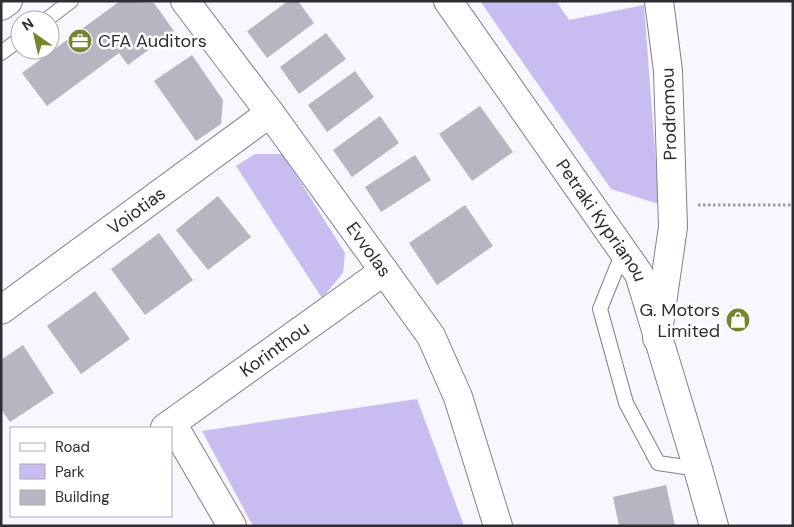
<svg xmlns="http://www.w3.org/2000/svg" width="794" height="527" viewBox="0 0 794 527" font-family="'DM Sans',sans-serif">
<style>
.green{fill:#c9bcf1}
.building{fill:#b7b5c1}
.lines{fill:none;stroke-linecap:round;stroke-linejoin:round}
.lane-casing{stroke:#827f8b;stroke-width:16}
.street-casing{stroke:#827f8b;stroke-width:30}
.secondary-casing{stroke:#827f8b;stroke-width:30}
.path{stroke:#9f9da4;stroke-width:3;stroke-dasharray:2.5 2.5;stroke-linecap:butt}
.lane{stroke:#fff;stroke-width:14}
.street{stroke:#fff;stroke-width:28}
.secondary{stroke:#fff;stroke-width:28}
.labels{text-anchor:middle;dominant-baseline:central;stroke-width:5;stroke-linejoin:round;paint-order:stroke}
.poi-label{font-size:18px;fill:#2e2d32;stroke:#fff;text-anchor:start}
.street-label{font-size:18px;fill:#2e2d32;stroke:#fff}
</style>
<rect width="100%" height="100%" fill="#f8f6fe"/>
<g class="green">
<polygon points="480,1 556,1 569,20 644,5 659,204 611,189"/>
<polygon points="255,154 283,154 345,253 343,273 322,298 236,166"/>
<polygon points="417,399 464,526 253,526 202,431"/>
</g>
<g class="building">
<polygon points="120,1 154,3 174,31 128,65 119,53 47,106 22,73"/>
<polygon points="288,1 298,1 314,23 267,58 247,31"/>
<polygon points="326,33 346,59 299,94 280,67"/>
<polygon points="192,55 223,100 221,124 196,141 154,81"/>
<polygon points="355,71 374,97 327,132 308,105"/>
<polygon points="480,106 513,152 472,181 439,134"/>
<polygon points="380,116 399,143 352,177 333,150"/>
<polygon points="415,155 431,180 381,212 365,187"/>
<polygon points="218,196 251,237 208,270 176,230"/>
<polygon points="465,205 493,246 437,285 409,243"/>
<polygon points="159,233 193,280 145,315 111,269"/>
<polygon points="95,291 130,339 81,374 47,326"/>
<polygon points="23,345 54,393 10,422 1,409 1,360"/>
<polygon points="666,485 675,526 619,526 613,497"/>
</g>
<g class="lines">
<defs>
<g id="lane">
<polyline points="46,20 71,1"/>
<polyline points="1,53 20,39"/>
<polyline points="623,252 600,309 626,403 658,463 698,469"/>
</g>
<g id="street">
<path id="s1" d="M185,1L270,113L431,336L458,397L498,526"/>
<path id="s2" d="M1,310L270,113"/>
<polyline points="657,338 673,227 668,71 659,1"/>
<polyline points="172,423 232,526"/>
<path id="s3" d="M165,428L384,271"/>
</g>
<g id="secondary">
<path id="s4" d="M448,1L639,274L698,469L714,526"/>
<polyline points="1,6 8,1"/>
</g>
</defs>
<use href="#lane" class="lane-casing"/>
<use href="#street" class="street-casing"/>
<use href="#secondary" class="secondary-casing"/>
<polyline class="path" points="698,205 793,205"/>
<use href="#lane" class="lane"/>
<use href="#street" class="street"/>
<use href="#secondary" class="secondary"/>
</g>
<defs>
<symbol id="office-disc" viewBox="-11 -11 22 22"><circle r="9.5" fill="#798430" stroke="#fff"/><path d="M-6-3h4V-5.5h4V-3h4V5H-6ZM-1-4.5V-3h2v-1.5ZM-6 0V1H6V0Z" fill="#fff"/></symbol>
<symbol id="shop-disc" viewBox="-11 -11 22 22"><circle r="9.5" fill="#798430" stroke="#fff"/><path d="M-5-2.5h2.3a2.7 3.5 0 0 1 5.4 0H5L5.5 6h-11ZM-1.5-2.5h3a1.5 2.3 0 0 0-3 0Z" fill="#fff"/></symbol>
</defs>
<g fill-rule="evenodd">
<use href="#office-disc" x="66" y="27" width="28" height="28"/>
<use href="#shop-disc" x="724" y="306" width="28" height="28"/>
</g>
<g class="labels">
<g class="poi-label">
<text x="98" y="41">CFA Auditors</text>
<text x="720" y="310" text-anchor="end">G. Motors<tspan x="720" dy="21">Limited</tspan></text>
</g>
<g class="street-label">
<text transform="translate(669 114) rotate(-92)">Prodromou</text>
<text stroke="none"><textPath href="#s2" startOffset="168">Voiotias</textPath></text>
<text stroke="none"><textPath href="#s4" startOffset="268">Petraki Kyprianou</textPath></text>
<text stroke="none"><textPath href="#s1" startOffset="309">EvvoIas</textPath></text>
<text stroke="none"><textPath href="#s3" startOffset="135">Korinthou</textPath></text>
</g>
</g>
<rect width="794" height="527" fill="none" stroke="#2e2d32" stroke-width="5"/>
<rect x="10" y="427" width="162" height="90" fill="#ffffff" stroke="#ababad"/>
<rect x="20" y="443" width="25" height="8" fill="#ffffff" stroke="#ababad"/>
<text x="55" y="452" font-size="15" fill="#2e2d32">Road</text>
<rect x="20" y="464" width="25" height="15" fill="#c9bcf1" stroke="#ababad"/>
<text x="55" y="477" font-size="15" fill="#2e2d32">Park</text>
<rect x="20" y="490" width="25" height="15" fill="#b7b5c1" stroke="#ababad"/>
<text x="55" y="502" font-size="15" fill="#2e2d32">Building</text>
<g transform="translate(35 35) rotate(326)"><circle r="24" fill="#ffffff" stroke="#ababad"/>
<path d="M0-4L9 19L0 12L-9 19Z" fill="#798430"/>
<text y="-8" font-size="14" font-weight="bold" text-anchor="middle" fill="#2e2d32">N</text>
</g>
</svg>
